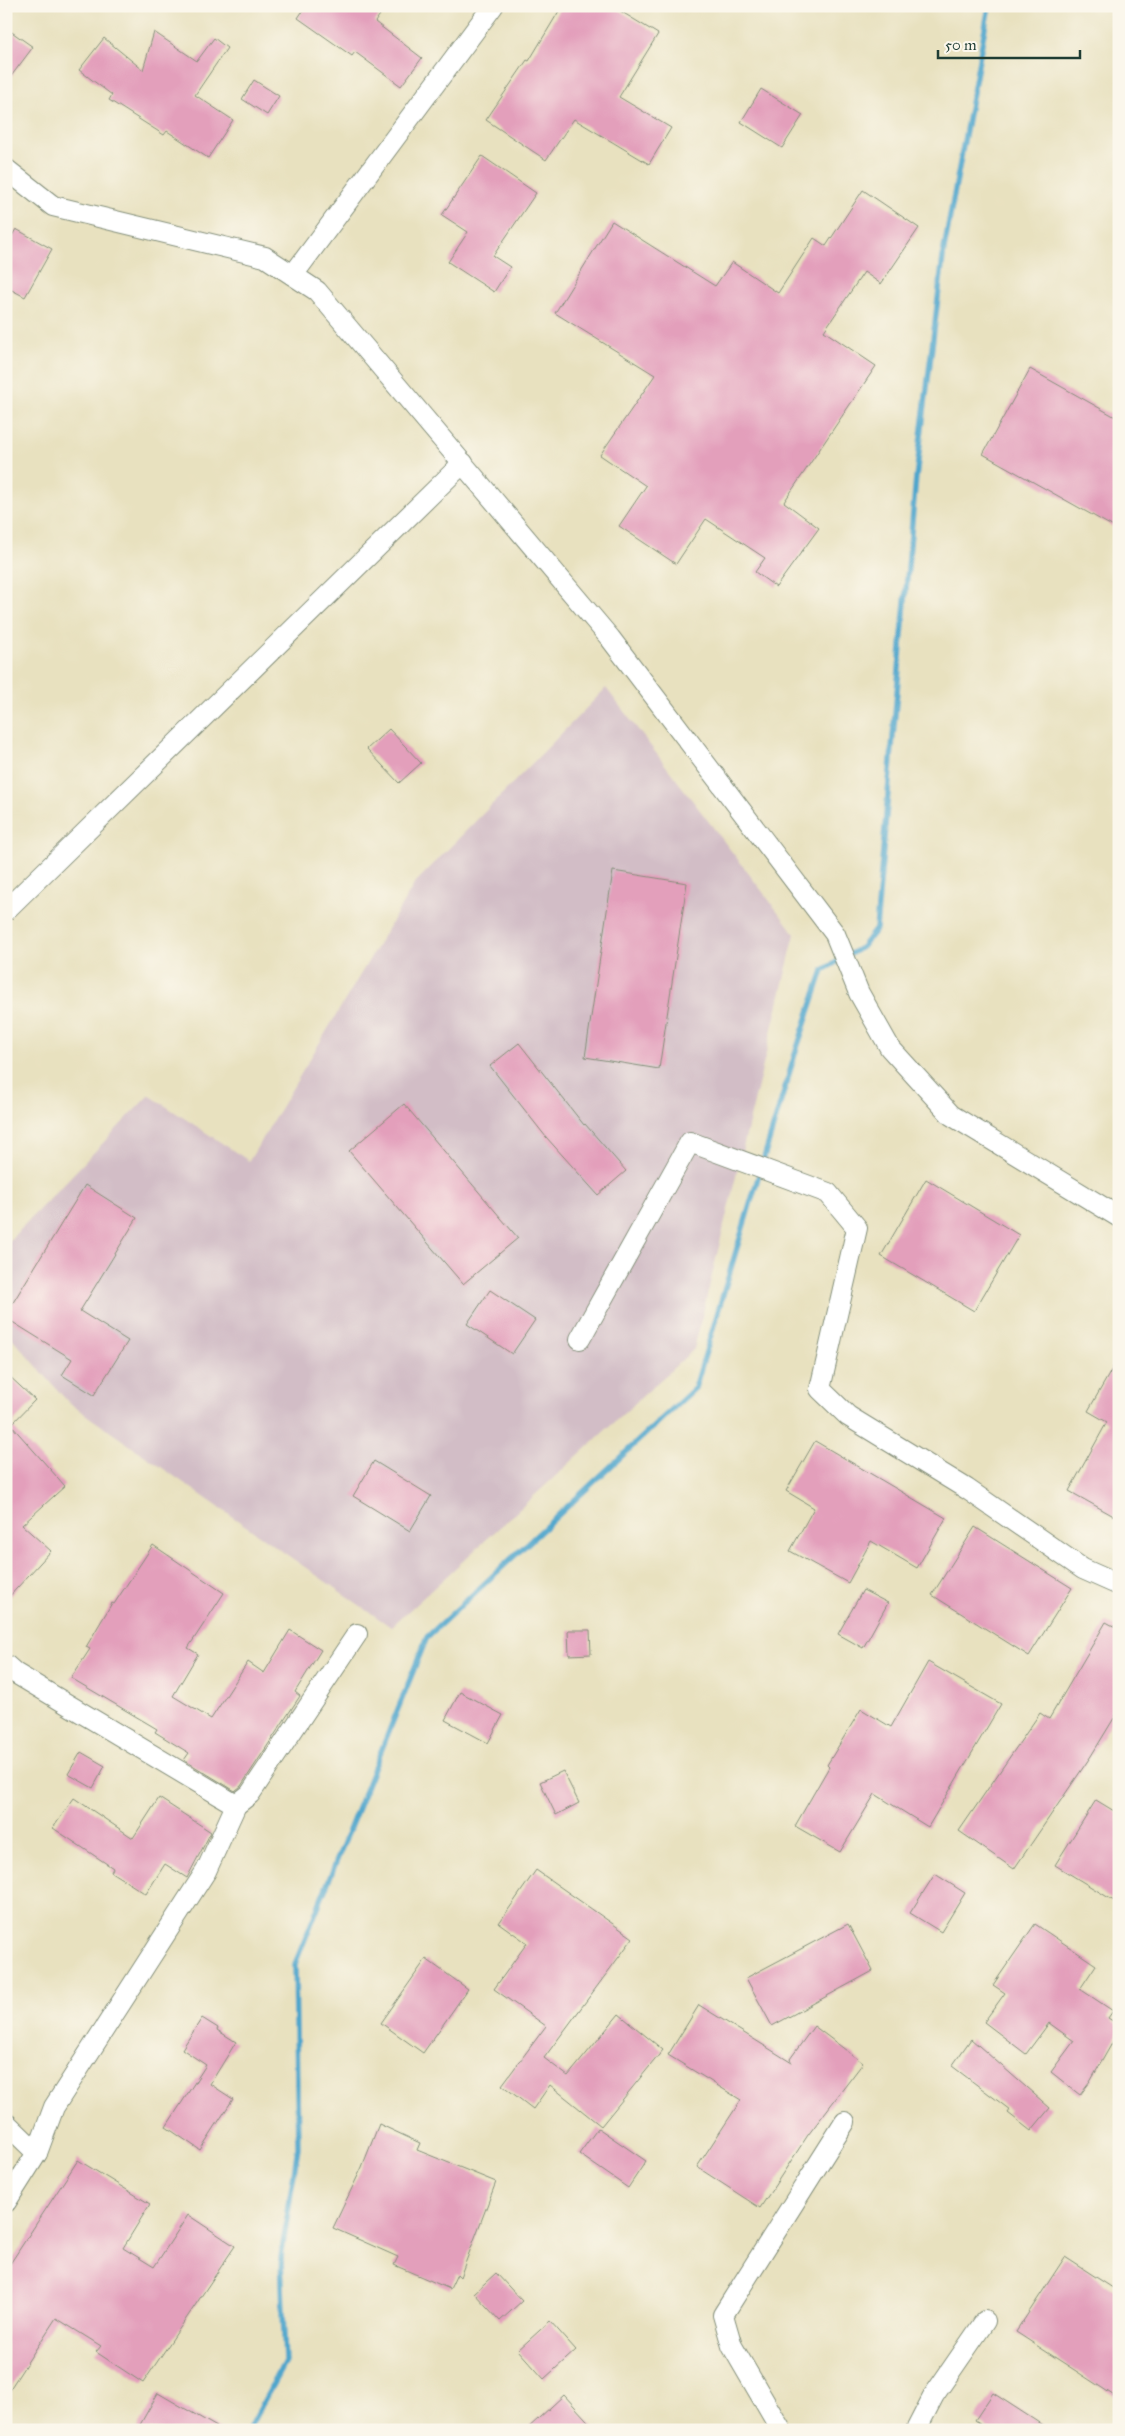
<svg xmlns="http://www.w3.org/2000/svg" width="1125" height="2436" viewBox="0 0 1125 2436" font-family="'IM FELL Great Primer',serif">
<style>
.industrial{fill:#d2bdc6}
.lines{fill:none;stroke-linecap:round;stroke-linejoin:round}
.stream{stroke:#4fa6cc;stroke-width:5.5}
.building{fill:#e39fbb}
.minor-casing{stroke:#848f7a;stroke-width:22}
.minor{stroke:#fff;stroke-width:20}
</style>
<rect width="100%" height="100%" fill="#fbf7ec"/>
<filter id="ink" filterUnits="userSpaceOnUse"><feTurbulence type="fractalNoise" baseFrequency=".02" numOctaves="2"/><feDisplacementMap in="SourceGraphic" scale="10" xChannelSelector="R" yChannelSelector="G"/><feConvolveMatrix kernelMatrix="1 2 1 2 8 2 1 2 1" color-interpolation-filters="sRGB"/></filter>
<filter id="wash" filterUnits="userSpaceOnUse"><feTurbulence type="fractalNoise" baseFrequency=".0096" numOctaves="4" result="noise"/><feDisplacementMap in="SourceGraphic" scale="20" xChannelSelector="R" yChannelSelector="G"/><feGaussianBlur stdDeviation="1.12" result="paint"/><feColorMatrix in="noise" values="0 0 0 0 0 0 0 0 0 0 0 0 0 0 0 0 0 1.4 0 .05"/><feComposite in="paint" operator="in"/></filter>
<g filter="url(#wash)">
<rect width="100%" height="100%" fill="#e8e1bf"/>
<polygon class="industrial" points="606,688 795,934 694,1349 391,1627 69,1403 6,1331 6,1244 149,1095 249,1161 415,883"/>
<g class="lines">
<polyline class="stream" points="248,2430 285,2362 281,2258 298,2147 295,1964 427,1637 695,1388 796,1051 823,970 862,947 876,929 916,477 944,249 989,6"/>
</g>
<g id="blocks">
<g class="building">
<polygon points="306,6 386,6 375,22 422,58 401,86 355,52 352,56 298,18"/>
<polygon points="562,6 612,6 658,34 619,97 671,128 649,164 574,119 546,160 486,120 527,60 529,61"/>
<polygon points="6,28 33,47 6,83"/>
<polygon points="154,32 197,61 214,38 227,48 195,95 233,120 208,158 167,131 164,135 109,100 112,95 79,70 104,38 143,70"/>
<polygon points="254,80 279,96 267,115 242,99"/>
<polygon points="761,89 803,115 782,148 741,122"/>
<polygon points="482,156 536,193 493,256 510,267 494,292 448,262 468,232 442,215"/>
<polygon points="863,190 919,228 881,284 864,272 824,331 876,366 784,502 819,528 776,587 755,572 765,558 706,519 676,564 619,526 646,486 600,455 655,375 555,313 612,221 715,286 732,262 778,293 814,238 826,246"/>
<polygon points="16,229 52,249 25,297 6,287 6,246"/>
<polygon points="1030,369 1119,419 1119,530 983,454"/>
<polygon points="389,729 421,763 399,783 367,749"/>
<polygon points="613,871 687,883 659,1069 585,1057"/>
<polygon points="519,1043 584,1125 585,1124 626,1171 598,1195 546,1137 490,1066"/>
<polygon points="404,1104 518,1238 463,1284 349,1151"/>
<polygon points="926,1179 1019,1235 974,1311 881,1256"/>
<polygon points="85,1185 137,1218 80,1311 128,1341 94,1395 62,1375 72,1359 6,1318 6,1314"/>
<polygon points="490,1290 535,1320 512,1354 467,1324"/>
<polygon points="1119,1357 1119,1519 1069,1491 1107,1422 1088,1411"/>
<polygon points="6,1373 35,1400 11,1425 65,1486 22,1525 51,1551 6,1600"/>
<polygon points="815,1441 946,1518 917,1568 871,1541 848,1583 790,1551 814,1508 786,1491"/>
<polygon points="374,1461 431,1496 410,1531 353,1496"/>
<polygon points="975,1527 1072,1588 1029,1656 932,1595"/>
<polygon points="153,1545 224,1593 188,1648 198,1654 173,1696 211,1719 248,1662 264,1673 290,1630 321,1650 295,1692 300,1696 241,1786 235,1791 184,1760 189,1753 155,1732 157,1729 71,1678 90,1649 86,1647 112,1603 114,1604"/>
<polygon points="863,1590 888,1603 863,1648 838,1634"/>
<polygon points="1106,1622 1119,1629 1119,1710 1091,1756 1014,1869 959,1831 1040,1713 1049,1719"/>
<polygon points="568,1630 590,1630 591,1654 569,1655"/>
<polygon points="928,1662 1001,1704 928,1827 875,1794 840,1852 795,1826 829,1767 827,1765 861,1709 891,1727"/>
<polygon points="460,1692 503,1715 488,1743 445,1720"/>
<polygon points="81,1752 105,1766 93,1788 68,1774"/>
<polygon points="563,1771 579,1803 556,1815 540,1782"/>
<polygon points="74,1798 133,1838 159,1798 211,1832 187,1878 165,1864 146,1894 111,1872 113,1868 53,1828"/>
<polygon points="1096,1800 1119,1814 1119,1904 1055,1865"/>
<polygon points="536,1870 633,1938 544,2058 568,2076 619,2014 663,2050 601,2126 550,2085 533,2109 502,2085 546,2026 494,1989 527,1943 499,1923"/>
<polygon points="935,1874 965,1893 941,1932 910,1913"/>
<polygon points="848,1924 873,1971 772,2026 746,1978"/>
<polygon points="1035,1924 1096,1965 1080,1989 1113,2011 1108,2018 1119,2025 1119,2031 1090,2082 1080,2095 1051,2072 1074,2041 1049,2023 1026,2054 984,2022 1005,1993 993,1985"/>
<polygon points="426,1959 468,1989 423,2053 381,2023"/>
<polygon points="699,2005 792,2063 790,2059 814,2026 863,2063 808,2135 760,2208 697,2167 741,2100 668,2055"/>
<polygon points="202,2018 218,2028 217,2030 236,2042 210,2084 233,2099 200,2150 166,2127 206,2065 182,2049"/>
<polygon points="971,2039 1050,2108 1031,2131 1008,2113 1010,2110 952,2066"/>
<polygon points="379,2124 420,2143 417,2150 496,2182 460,2277 457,2274 450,2289 394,2265 398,2257 333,2228 362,2167"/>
<polygon points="598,2128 646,2161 628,2188 579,2154"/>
<polygon points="78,2160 150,2204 123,2248 154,2267 188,2215 235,2246 143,2383 96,2352 101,2346 56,2318 6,2395 6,2270"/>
<polygon points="1065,2257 1119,2292 1119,2399 1016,2332"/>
<polygon points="496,2273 522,2301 500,2321 474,2293"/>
<polygon points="550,2321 576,2350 544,2379 518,2350"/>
<polygon points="158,2393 222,2430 137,2430"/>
<polygon points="993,2393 1050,2430 990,2430 975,2420"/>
<polygon points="564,2395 596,2430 526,2430"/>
</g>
</g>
</g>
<g filter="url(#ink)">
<use href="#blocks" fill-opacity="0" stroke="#848f7a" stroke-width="1"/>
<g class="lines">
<defs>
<g id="minor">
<polyline points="6,169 53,206 265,257 317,291 610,638 835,934 859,993 890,1048 951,1115 1119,1217"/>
<polyline points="293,275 493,6"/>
<polyline points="6,910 463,463"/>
<polyline points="580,1339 690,1142 828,1193 857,1228 820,1389 848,1416 967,1489 1083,1569 1119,1585"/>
<polyline points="6,1665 15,1673 236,1805"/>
<polyline points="6,2123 37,2153"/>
<polyline points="6,2202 37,2153 54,2107 206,1871 236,1805 250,1794 357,1634"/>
<polyline points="781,2430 732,2346 723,2315 845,2122"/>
<polyline points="916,2430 934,2395 985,2321"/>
</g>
</defs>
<use href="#minor" class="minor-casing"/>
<use href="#minor" class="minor"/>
</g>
</g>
<rect width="1125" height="2436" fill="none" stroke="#fbf7ec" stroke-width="25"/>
<path d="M938 50v8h142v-8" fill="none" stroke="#1f3d34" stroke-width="2.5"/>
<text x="945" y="50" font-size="15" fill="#1f3d34" stroke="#fbf7ec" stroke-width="4" paint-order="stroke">50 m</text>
</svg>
